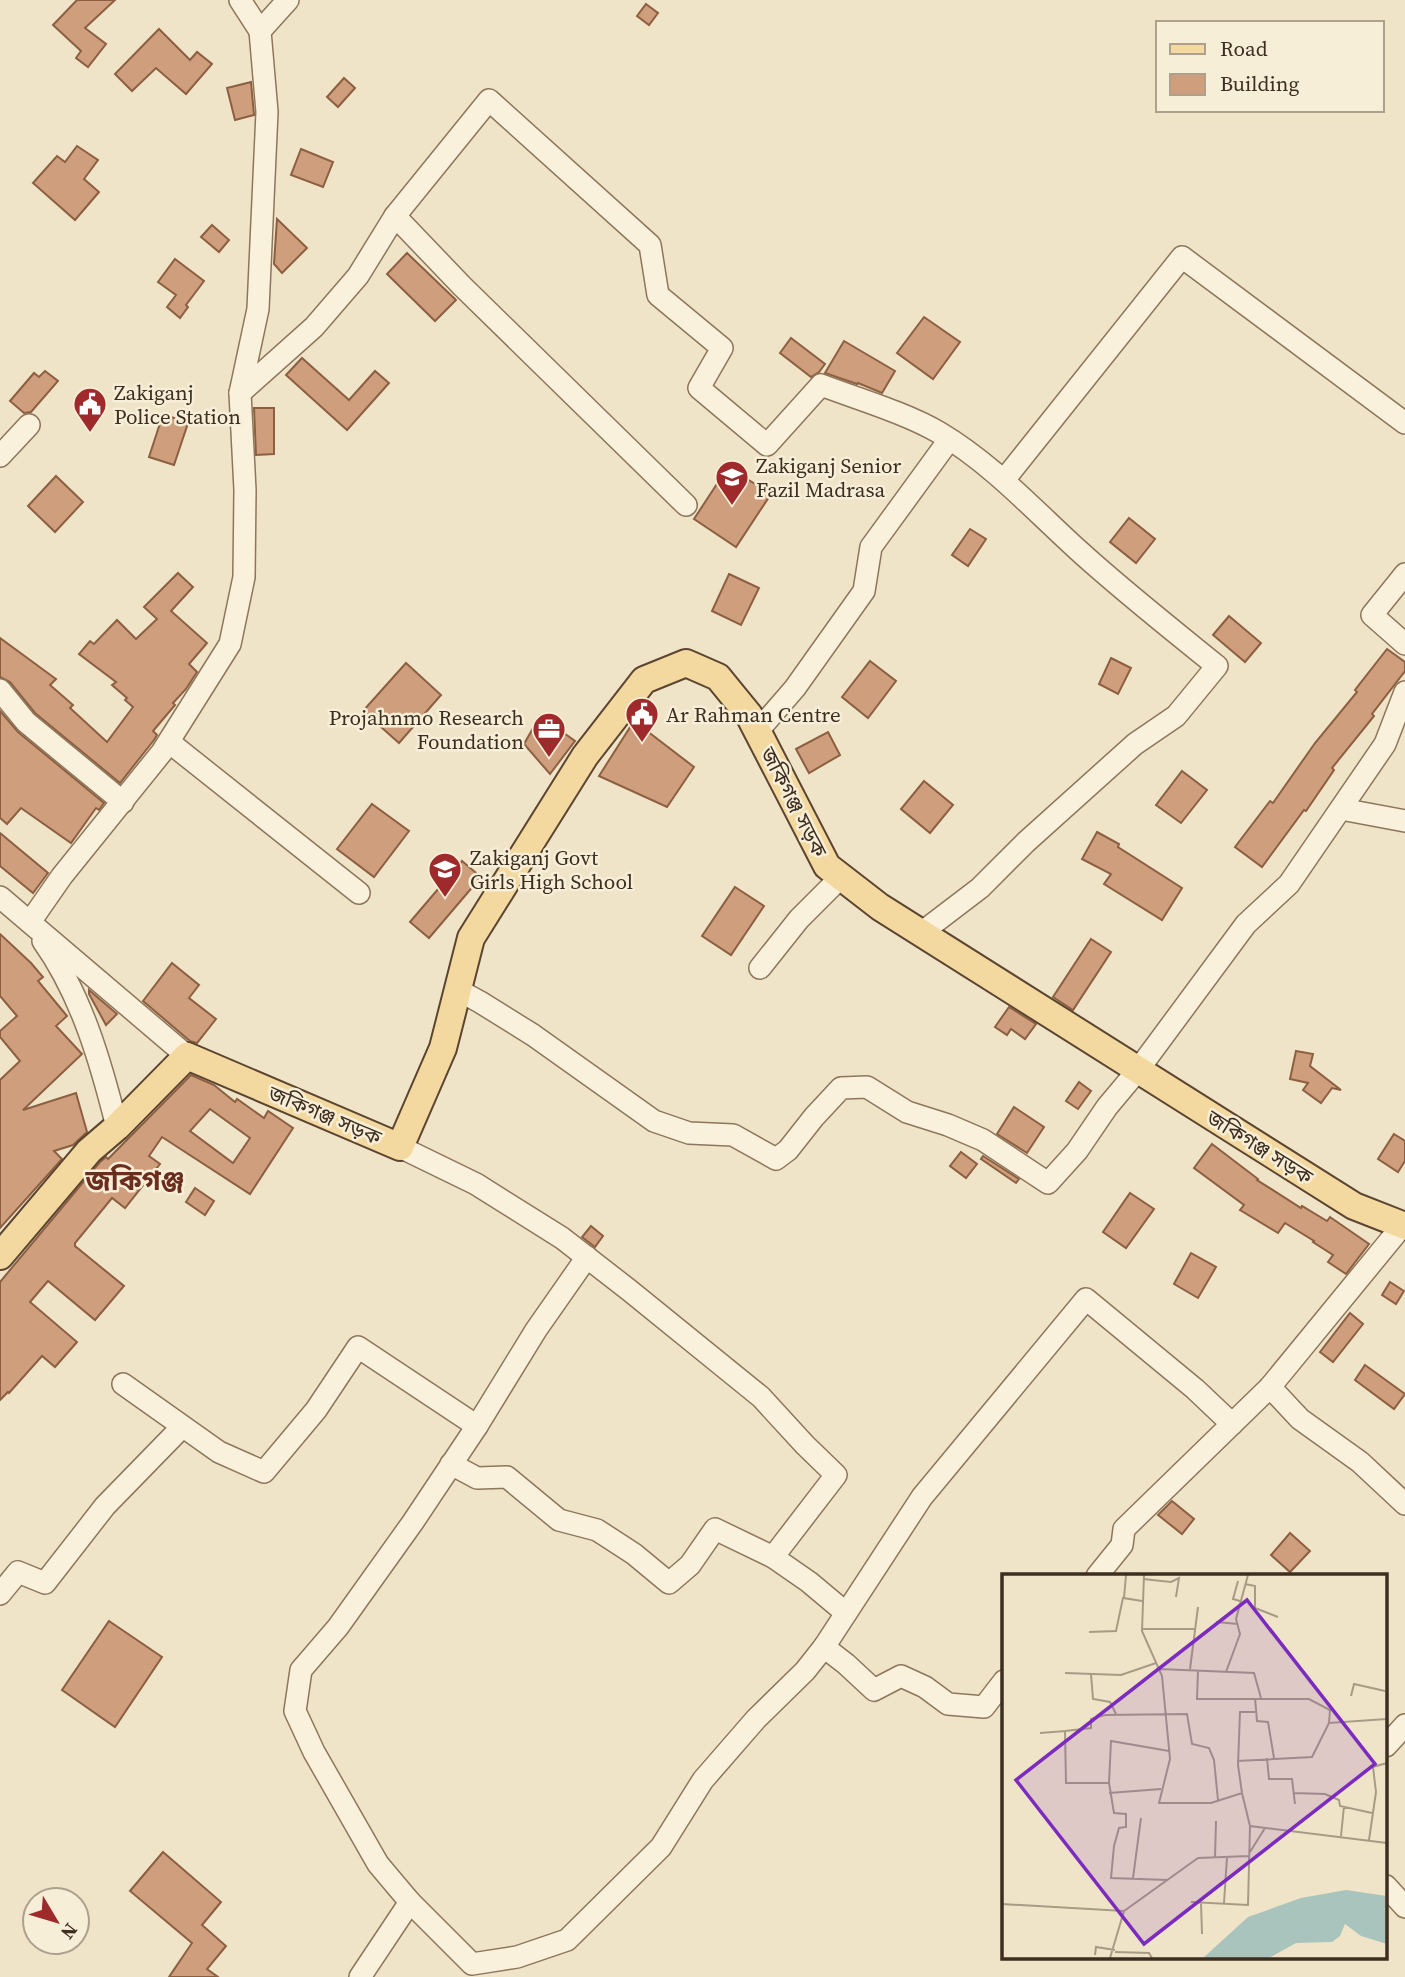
<svg xmlns="http://www.w3.org/2000/svg" width="1405" height="1977" viewBox="0 0 1405 1977" font-family="'Source Serif 4','Noto Sans Bengali',serif">
<style>
.building{fill:#cf9f7d;stroke:#8d5f41;stroke-width:2;fill-rule:evenodd}
.lines{fill:none;stroke-linecap:round;stroke-linejoin:round}
.minor-casing{stroke:#8d765c;stroke-width:24}
.major-casing{stroke:#5b4430;stroke-width:30}
.minor{stroke:#faf1dc;stroke-width:21}
.major{stroke:#f3d9a0;stroke-width:26}
.labels{text-anchor:middle;dominant-baseline:central;stroke-width:5;stroke-linejoin:round;paint-order:stroke}
.poi-label{font-size:21px;fill:#3d2e20;stroke:#f7eed8;text-anchor:start}
.street-label{font-size:21px;fill:#3d2e20;stroke:#f7eed8}
.district-label{font-size:28px;font-weight:bold;fill:#6b2e1e;stroke:#f7eed8}
.inset-road{fill:none;stroke:#a89b85;stroke-width:2}
.view{fill:#7b2cbf;fill-opacity:0.15;stroke:#7b2cbf;stroke-width:3.5}
.inset-edge{fill:none;stroke:#3d2e20;stroke-width:3.5}
</style>
<rect width="100%" height="100%" fill="#f0e4c8"/>
<g class="building">
<polygon points="77,0 115,0 85,28 106,44 88,67 76,58 81,51 53,25"/>
<polygon points="646,4 658,13 649,25 637,16"/>
<polygon points="159,29 190,60 197,52 212,64 186,94 156,68 132,91 115,74"/>
<polygon points="344,78 355,88 338,107 327,97"/>
<polygon points="251,82 254,115 235,120 227,88"/>
<polygon points="77,146 98,160 84,179 99,192 75,220 33,183 57,156 65,162"/>
<polygon points="301,149 333,162 323,187 291,175"/>
<polygon points="277,219 307,248 282,273 274,264"/>
<polygon points="212,225 229,240 219,252 201,237"/>
<polygon points="407,253 456,300 435,321 387,274"/>
<polygon points="175,259 204,281 186,305 188,307 180,318 167,307 176,295 158,282"/>
<polygon points="924,317 960,342 933,379 897,353"/>
<polygon points="791,338 825,364 819,372 811,377 780,353"/>
<polygon points="844,341 895,371 882,393 858,383 857,384 825,373"/>
<polygon points="302,358 349,400 375,371 389,383 347,430 286,375"/>
<polygon points="45,371 58,381 31,412 24,413 10,401 34,373 39,377"/>
<polygon points="254,408 274,408 274,454 256,455"/>
<polygon points="163,414 188,423 174,465 149,457"/>
<polygon points="728,467 771,494 736,547 694,519"/>
<polygon points="56,476 83,502 55,532 28,506"/>
<polygon points="1129,518 1155,539 1136,563 1110,542"/>
<polygon points="970,529 986,539 968,566 952,555"/>
<polygon points="178,573 193,587 171,611 207,643 189,664 197,672 186,689 173,703 175,705 153,731 157,735 154,740 120,783 35,713 10,682 0,677 0,638 56,679 50,685 73,705 70,708 107,742 133,707 125,700 127,698 112,685 116,682 79,654 90,641 94,644 117,620 136,639 157,619 144,607"/>
<polygon points="729,574 759,588 741,625 712,611"/>
<polygon points="1229,616 1261,643 1245,662 1213,635"/>
<polygon points="1387,649 1405,662 1405,671 1372,714 1374,716 1332,768 1334,770 1306,811 1304,810 1262,867 1235,847 1270,801 1273,803 1315,743 1357,692 1355,690"/>
<polygon points="1111,658 1131,668 1118,694 1099,684"/>
<polygon points="870,661 896,681 868,718 842,697"/>
<polygon points="406,663 441,695 399,743 363,711"/>
<polygon points="0,711 18,732 104,803 99,810 96,808 71,843 21,808 7,824 0,818"/>
<polygon points="540,716 575,741 550,774 524,744"/>
<polygon points="634,721 694,767 667,807 599,776"/>
<polygon points="828,732 840,755 809,773 796,749"/>
<polygon points="1182,771 1207,790 1181,823 1156,805"/>
<polygon points="924,781 953,805 930,833 901,809"/>
<polygon points="372,804 409,831 374,877 337,849"/>
<polygon points="1097,832 1119,844 1118,847 1182,888 1162,920 1104,884 1111,874 1082,859"/>
<polygon points="0,833 48,873 33,893 0,866"/>
<polygon points="462,861 481,877 429,938 410,922"/>
<polygon points="735,887 764,906 731,955 702,936"/>
<polygon points="0,934 31,963 43,977 38,981 67,1016 56,1026 82,1054 23,1110 76,1093 87,1132 73,1145 54,1151 62,1159 0,1228 0,1080 20,1061 0,1037 0,1031 17,1016 0,996"/>
<polygon points="1091,939 1111,952 1073,1010 1053,997"/>
<polygon points="172,963 199,985 189,998 216,1019 197,1043 190,1041 143,1001"/>
<polygon points="89,990 117,1014 106,1025 89,994"/>
<polygon points="1009,1007 1036,1024 1025,1039 1011,1029 1007,1035 995,1027"/>
<polygon points="1296,1051 1313,1054 1310,1066 1341,1090 1332,1088 1321,1103 1303,1090 1308,1083 1290,1079"/>
<path d="M191,1075L214,1085L235,1102L237,1099L264,1118L268,1111L293,1128L250,1194L162,1137L149,1156L160,1164L125,1208L112,1198L75,1243V1246L124,1286L95,1320L48,1281L30,1302L77,1342L55,1367L42,1356L9,1393L8,1392L0,1400V1282L100,1162L106,1157L108,1159ZM210,1109L250,1138L233,1163L190,1131Z"/>
<polygon points="1079,1082 1091,1091 1078,1109 1066,1101"/>
<polygon points="1014,1107 1044,1127 1027,1153 997,1134"/>
<polygon points="1394,1134 1405,1141 1405,1161 1398,1172 1378,1159"/>
<polygon points="1212,1144 1258,1179 1257,1180 1301,1208 1302,1206 1327,1221 1330,1217 1369,1244 1346,1274 1328,1262 1333,1255 1313,1242 1314,1241 1285,1223 1278,1233 1240,1210 1244,1205 1194,1168"/>
<polygon points="961,1152 977,1164 966,1178 950,1166"/>
<polygon points="983,1156 1019,1179 1016,1183 981,1159"/>
<polygon points="195,1188 214,1201 205,1215 186,1202"/>
<polygon points="1130,1193 1154,1209 1126,1248 1103,1232"/>
<polygon points="591,1226 603,1236 595,1247 582,1237"/>
<polygon points="1191,1253 1216,1267 1198,1298 1174,1284"/>
<polygon points="1390,1282 1404,1291 1396,1304 1382,1295"/>
<polygon points="1350,1313 1363,1324 1333,1362 1320,1352"/>
<polygon points="1365,1365 1405,1394 1394,1409 1355,1380"/>
<polygon points="1172,1501 1194,1519 1182,1534 1158,1515"/>
<polygon points="1290,1533 1310,1551 1290,1572 1271,1555"/>
<polygon points="109,1621 162,1657 115,1727 62,1690"/>
<polygon points="163,1852 221,1902 202,1925 226,1946 207,1969 218,1977 169,1977 192,1943 130,1891"/>
</g>
<g class="lines">
<defs>
<g id="minor">
<polyline points="240,0 260,31"/>
<polyline points="395,216 462,286 686,505"/>
<path d="M240,393L314,327L358,276L395,216L489,100L650,245L658,295L722,348L699,388L767,445L821,385C858,399 906,413 940,433C992,464 1034,510 1078,550C1123,591 1170,628 1217,666L1176,716L1135,744L1026,842L980,888L921,933"/>
<polyline points="0,456 29,425"/>
<polyline points="1004,480 1182,257 1405,423"/>
<polyline points="1405,574 1372,615 1405,644"/>
<polyline points="0,690 26,722 123,802"/>
<polyline points="757,732 795,688 864,591 871,547 949,440"/>
<polyline points="169,742 359,893"/>
<polyline points="1341,809 1405,821"/>
<polyline points="0,897 187,1056"/>
<polyline points="30,922 62,876 162,752 230,644 244,577 245,490 240,393 258,309 267,112 260,31 288,0"/>
<path d="M43,941C82,996 101,1063 117,1127"/>
<polyline points="760,968 799,919 841,877"/>
<polyline points="458,990 480,1002 533,1035 654,1121 689,1133 733,1135 776,1159 788,1150 814,1117 841,1088 867,1087 907,1112 948,1125 983,1140 1048,1183 1077,1151 1107,1107 1138,1070 1246,924 1289,884 1385,744 1405,692"/>
<polyline points="400,1147 476,1184 562,1238 629,1290 761,1397 805,1445 836,1475 773,1557"/>
<polyline points="123,1384 219,1452 264,1472 316,1410 358,1347 477,1426"/>
<polyline points="1270,1387 1300,1419 1360,1462 1405,1504"/>
<polyline points="451,1464 477,1478 507,1477 559,1520 597,1530 634,1554 669,1583 690,1565 715,1529 773,1557 809,1582 846,1613"/>
<polyline points="1097,1576 1122,1545 1124,1529 1270,1387 1402,1226"/>
<polyline points="0,1594 18,1572 45,1583 105,1506 182,1427"/>
<polyline points="824,1647 846,1664 874,1690 901,1676 925,1687 948,1704 984,1707 1004,1681"/>
<polyline points="1386,1746 1405,1725"/>
<polyline points="1386,1886 1405,1907"/>
<polyline points="410,1902 378,1864 314,1752 295,1711 301,1670 338,1627 413,1522 477,1426 536,1330 587,1257"/>
<polyline points="360,1977 410,1902 472,1964 517,1957 567,1940 661,1847 703,1780 756,1719 805,1671 824,1647 922,1497 1086,1299 1195,1389 1232,1424"/>
</g>
<polyline id="major" points="0,1256 89,1151 117,1127 187,1056 400,1147 443,1048 471,938 585,756 644,680 686,663 718,677 749,715 827,866 880,907 1354,1206 1405,1226"/>
</defs>
<use href="#minor" class="minor-casing"/>
<use href="#major" class="major-casing"/>
<use href="#minor" class="minor"/>
<use href="#major" class="major"/>
</g>
<defs>
<symbol id="civic-pin" viewBox="-11 -11 22 30"><path d="M0 17L-7.5 6A9.5 9.5 0 1 1 7.5 6Z" fill="#9e2a2b" stroke="#f7eed8"/><path d="M-.6-6.5H3V-4.5H.6V-3L4-1V1h2V6H-6V1h2V-1L-.6-3ZM-1.2 2.5V6h2.4V2.5Z" fill="#fff"/></symbol>
<symbol id="school-pin" viewBox="-11 -11 22 30"><path d="M0 17L-7.5 6A9.5 9.5 0 1 1 7.5 6Z" fill="#9e2a2b" stroke="#f7eed8"/><path d="M0-5L7-2L0 1L-7-2ZM-4 1L0 2.5L4 1V4Q0 6-4 4Z" fill="#fff"/></symbol>
<symbol id="office-pin" viewBox="-11 -11 22 30"><path d="M0 17L-7.5 6A9.5 9.5 0 1 1 7.5 6Z" fill="#9e2a2b" stroke="#f7eed8"/><path d="M-6-3h4V-5.5h4V-3h4V5H-6ZM-1-4.5V-3h2v-1.5ZM-6 0V1H6V0Z" fill="#fff"/></symbol>
</defs>
<g fill-rule="evenodd">
<use href="#civic-pin" x="71" y="385" width="38" height="52"/>
<use href="#school-pin" x="713" y="458" width="38" height="52"/>
<use href="#civic-pin" x="623" y="695" width="38" height="52"/>
<use href="#office-pin" x="530" y="710" width="38" height="52"/>
<use href="#school-pin" x="426" y="850" width="38" height="52"/>
</g>
<g class="labels">
<g class="poi-label">
<text x="114" y="392">Zakiganj<tspan x="114" dy="24">Police Station</tspan></text>
<text x="756" y="465">Zakiganj Senior<tspan x="756" dy="24">Fazil Madrasa</tspan></text>
<text x="666" y="714">Ar Rahman Centre</text>
<text x="524" y="717" text-anchor="end">Projahnmo Research<tspan x="524" dy="24">Foundation</tspan></text>
<text x="470" y="857">Zakiganj Govt<tspan x="470" dy="24">Girls High School</tspan></text>
</g>
<g class="street-label">
<text transform="translate(794 802) rotate(63)">জকিগঞ্জ সড়ক</text>
<text transform="translate(325 1115) rotate(23)">জকিগঞ্জ সড়ক</text>
<text transform="translate(1260 1147) rotate(32)">জকিগঞ্জ সড়ক</text>
</g>
<g class="district-label">
<text x="135" y="1180">জকিগঞ্জ</text>
</g>
</g>
<g transform="translate(1002 1574)">
<rect width="385" height="385" fill="#f0e4c8"/>
<path d="M344,316L385,322V370L359,362L343,350L338,362L330,368L294,369L267,384H201L246,343L299,324Z" fill="#a9c4bc"/>
<path class="inset-road" d="M142,1L140,57L160,102L168,185L157,229H209L240,219L248,252L385,269M141,5L169,8L177,4L174,23M236,7L231,25L238,27M243,10L253,12V34L276,43M122,24L124,1M214,48L236,50M140,55H193M87,58L114,57L121,24L140,27M157,95L252,99L259,124M188,95L196,33M196,96L195,125H307L328,136L327,149L385,145M224,98L238,60L234,45L246,1M63,99L119,101L154,89M89,100L91,125L108,128L114,140M385,109V135M349,122L352,110L383,117M253,124L255,147L266,148L272,184M63,157L89,154V145L103,141L185,140L190,170L207,174L212,186L216,226M38,159L63,157L64,209H107M265,184L267,205H290L293,230M235,187L310,183L327,149M107,219L159,215M240,219L236,191L238,138H253M292,219L323,220L337,226L338,232L370,239M339,262L342,232M367,266L374,218L371,193L385,189M248,278L263,254M213,283L214,247M131,304L139,244M166,306L109,304L112,272L117,254L124,253V240L112,239L107,209L109,167L167,177M189,328L246,331L248,252M199,329L200,360M222,329L225,283M0,330L122,337L196,284L247,282M113,378L147,379L150,384M93,381L94,373L113,376M108,384L122,337"/>
<path class="view" d="M245,26L373,190L142,370L14,206Z"/>
<rect width="385" height="385" class="inset-edge"/>
</g>
<rect x="1156" y="21" width="228" height="91" fill="#f7eed8" stroke="#ada18e" stroke-width="2"/>
<rect x="1170" y="44" width="35" height="10" fill="#f3d9a0" stroke="#ada18e" stroke-width="2"/>
<text x="1220" y="56" font-size="21" fill="#3d2e20">Road</text>
<rect x="1170" y="74" width="35" height="21" fill="#cf9f7d" stroke="#ada18e" stroke-width="2"/>
<text x="1220" y="91" font-size="21" fill="#3d2e20">Building</text>
<g transform="translate(56 1921) rotate(128)"><circle r="33" fill="#f7eed8" stroke="#ada18e" stroke-width="2"/>
<path d="M0-5L12 26L0 18L-12 26Z" fill="#9e2a2b"/>
<text y="-10" font-size="19" font-weight="bold" text-anchor="middle" fill="#3d2e20">N</text>
</g>
</svg>
